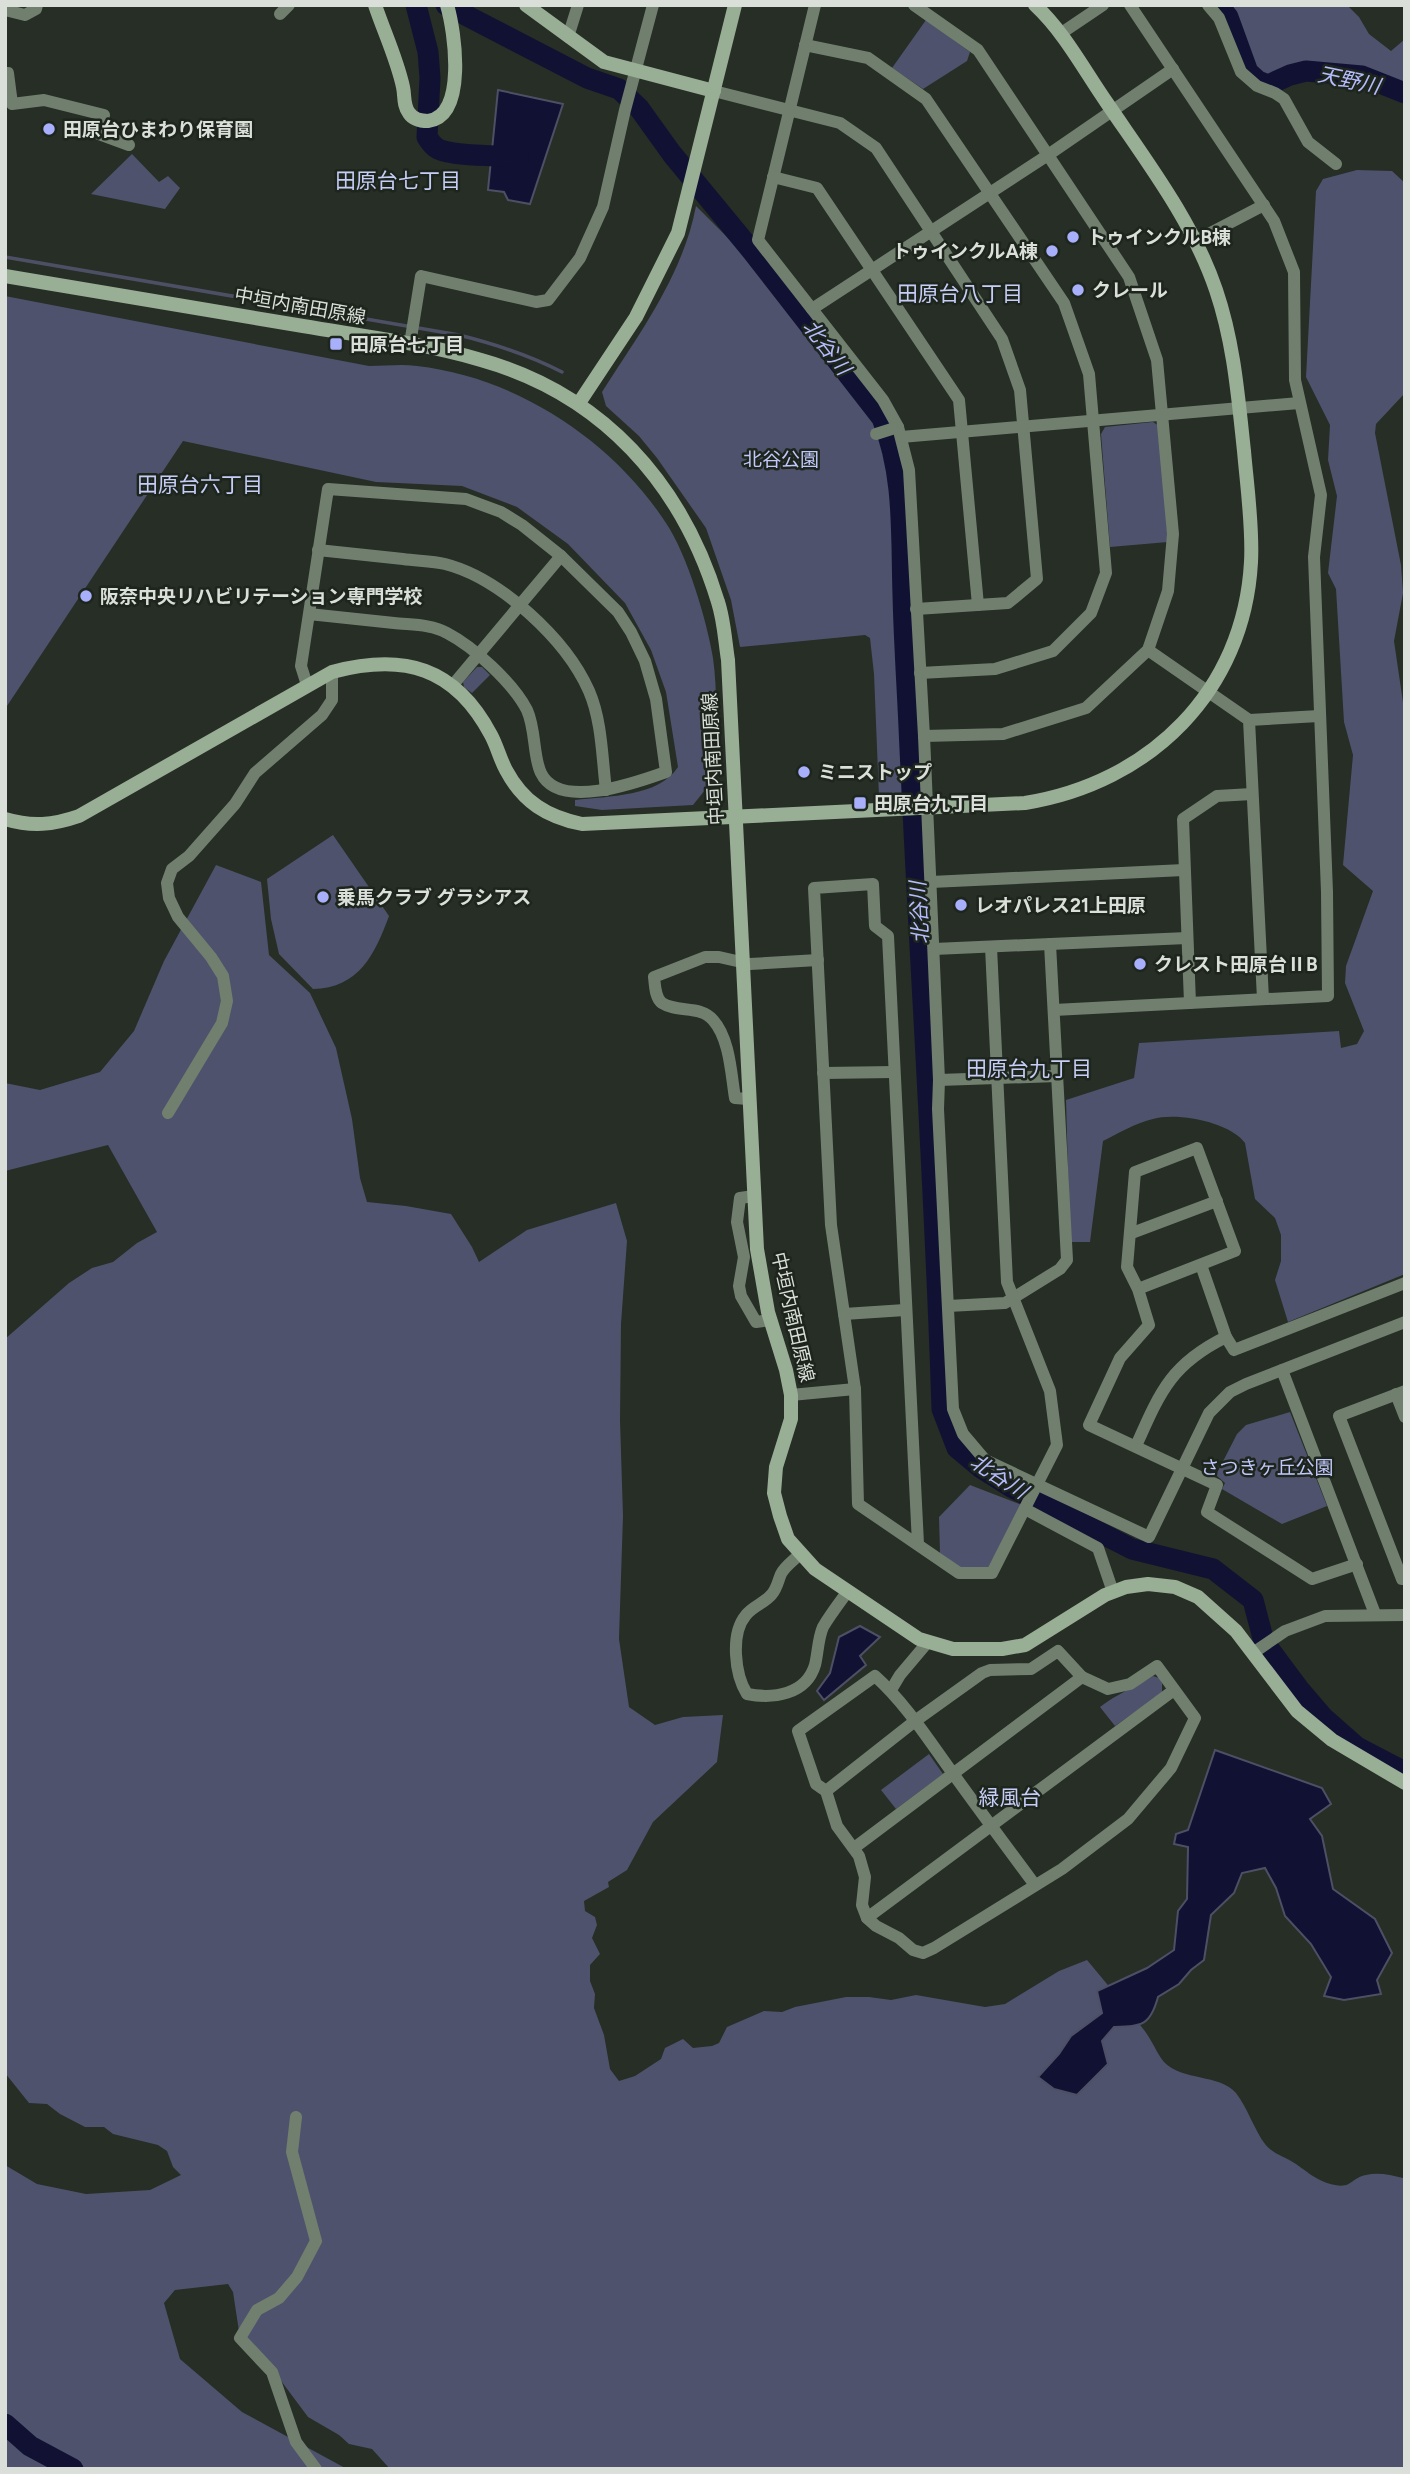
<svg xmlns="http://www.w3.org/2000/svg" width="1410" height="2474" viewBox="0 0 1410 2474" font-family="Figtree,'Noto Sans JP',sans-serif">
<style>
.green{fill:#4e526c}
.water{fill:#111233;stroke:#4d5065;stroke-width:2}
.lines{fill:none;stroke-linecap:round;stroke-linejoin:round}
.stream{stroke:#4d5065;stroke-width:3.5}
.river{stroke:#111233;stroke-width:21}
.street{stroke:#717f6f;stroke-width:12}
.secondary{stroke:#98ae95;stroke-width:14}
.poi-dot{fill:#a8b0fc;stroke:#1d251c;stroke-width:2.5}
.labels{text-anchor:middle;dominant-baseline:central;stroke-width:5;stroke-linejoin:round;paint-order:stroke}
.poi-label{font-size:19px;font-weight:bold;fill:#dadfd9;stroke:#1d251c;text-anchor:start}
.street-label{font-size:19px;fill:#dadfd9;stroke:#1d251c}
.park-label{font-size:19px;fill:#c1c8fd;stroke:#1d251c}
.water-label{font-size:21px;font-style:italic;fill:#b4bcfe;stroke:#1d251c}
.neighbourhood-label{font-size:21px;fill:#c6cdf7;stroke:#1d251c}
</style>
<rect width="100%" height="100%" fill="#262e25"/>
<g class="green">
<polygon points="1223,5 1347,5 1359,17 1369,34 1391,51 1405,39 1405,89 1387,77 1354,68 1321,65 1296,67 1274,80 1258,78 1229,11"/>
<polygon points="926,20 970,52 967,61 923,89 892,68"/>
<polygon points="132,154 159,182 168,176 180,188 165,209 91,194"/>
<path d="M1357,170L1392,171L1405,183V393L1376,424L1375,433L1401,565L1403,593L1394,641L1405,716V1274L1288,1322L1275,1280L1281,1261V1235L1275,1218L1255,1199L1245,1143C1230,1122 1177,1112 1153,1119C1136,1123 1119,1133 1103,1141L1090,1242H1070L1066,1100L1134,1078L1139,1043L1339,1031L1341,1048L1357,1044L1364,1031L1345,983L1346,966L1373,891L1343,865L1353,755L1344,722L1336,589L1328,573L1337,496L1328,460L1330,425L1306,377L1316,191L1323,179Z"/>
<path d="M696,206L731,241L744,251L866,405L879,428L893,471L906,795L879,797L874,674L870,638L865,635L740,647L731,600L706,528L657,458L639,436L606,406L602,392C639,334 683,275 696,206Z"/>
<path d="M5,296L369,366C385,366 402,364 417,366C516,377 612,440 666,523C687,554 707,621 713,658C718,693 716,739 717,775L693,805L602,810L575,806V800C608,796 659,797 678,767L666,692L651,650L625,603L568,544L517,507L462,486L376,482L183,441L5,709Z"/>
<polygon points="1153,422 1159,426 1168,542 1110,547 1101,434 1105,427"/>
<polygon points="477,667 482,667 490,675 472,693 464,687 463,682"/>
<path d="M333,835L389,916C375,954 359,988 313,989L279,954L271,919L267,879Z"/>
<path d="M216,865L261,882L269,955L310,993L336,1048L352,1119L360,1178L367,1202L406,1206L451,1214L472,1247L479,1262L527,1230L616,1203L627,1241L621,1324L620,1420L623,1516L619,1639L629,1707L655,1725L683,1717L723,1715L717,1762L653,1822L627,1870L608,1882L609,1887L584,1901L585,1911L595,1917L597,1925L592,1938L600,1954L590,1965V1981L595,1994L594,2008L604,2035L610,2069L619,2081L635,2076L661,2059L665,2048L683,2039L693,2048L712,2046L719,2043L727,2027L764,2011L782,2012L795,2007L846,1997H869L891,2000L916,1995L985,2007L1005,2004L1059,1971L1087,1960C1106,1983 1126,2006 1144,2030C1152,2040 1156,2052 1164,2062C1182,2081 1220,2074 1236,2093C1247,2107 1255,2131 1265,2144C1274,2155 1284,2156 1296,2164C1306,2171 1315,2179 1327,2183C1353,2191 1348,2179 1366,2175C1378,2172 1391,2175 1403,2178L1405,2469H390L372,2449L349,2444L339,2435L308,2417L264,2358L240,2338L233,2292L228,2284L175,2290L164,2303L180,2359L242,2412L347,2469H5V2165L37,2184L86,2194L150,2190L181,2175L173,2167L167,2151L158,2145L113,2134L104,2127H85L60,2114L47,2104L29,2103L5,2073V1339L69,1283L92,1268L113,1262L137,1243L157,1232L108,1145L5,1171V1083L40,1090L100,1072L134,1031L164,961Z"/>
<polygon points="1290,1412 1327,1506 1282,1524 1222,1489 1225,1483 1216,1475 1237,1434 1246,1425"/>
<polygon points="970,1485 1022,1505 988,1568 960,1568 940,1553 939,1517"/>
<path d="M1153,1676L1159,1678L1162,1683V1693L1115,1726L1100,1707C1116,1694 1136,1687 1153,1676Z"/>
<polygon points="929,1754 943,1774 896,1809 881,1790"/>
</g>
<g class="water">
<polygon points="498,90 563,104 530,204 508,200 504,192 488,190"/>
<polygon points="860,1626 880,1637 860,1656 866,1665 824,1700 817,1691 830,1673 839,1637"/>
<path d="M1215,1750L1322,1788L1331,1804L1310,1819L1322,1836L1333,1889L1375,1919L1392,1953L1377,1980L1381,1994L1344,2000L1324,1996L1331,1977L1311,1944L1285,1916L1276,1888L1265,1868L1242,1873L1234,1893L1211,1915L1204,1960L1191,1970L1179,1984L1158,1997C1150,2026 1142,2026 1114,2027L1102,2041L1108,2064L1077,2095L1054,2089L1038,2077L1059,2054L1071,2036L1102,2013L1097,1991L1147,1968L1174,1950L1178,1911L1187,1899L1188,1847L1174,1844L1176,1834L1188,1830Z"/>
</g>
<g class="lines">
<path class="stream" d="M5,257L459,335C495,344 529,355 562,372"/>
<g class="river">
<path d="M416,5L428,52L430,78L427,137C430,142 433,146 438,149C455,157 499,155 519,157"/>
<path d="M446,5L587,78L619,89L639,108L672,154L752,251L882,418C905,475 901,534 903,595C904,639 907,683 909,727C919,954 935,1181 942,1409L957,1448L981,1468L1011,1487L1132,1549L1213,1569L1253,1600L1264,1642L1299,1689L1323,1717L1357,1747L1405,1772"/>
<polyline points="1218,5 1228,17 1248,72 1258,81 1268,85 1290,75 1306,71 1362,76 1405,93"/>
<polyline points="5,2424 30,2446 73,2469"/>
</g>
<g class="street">
<polyline points="815,5 758,240 883,400 898,427 909,470 924,736 939,1080 938,1109 953,1409 963,1434 985,1460 1149,1537 1209,1413 1230,1392 1246,1384 1405,1322"/>
<polyline points="914,5 978,50 1129,277 1157,360 1173,534 1168,591 1148,650 1086,708 1003,734 924,736"/>
<polyline points="1208,5 1219,18 1241,72 1257,86 1275,93 1284,99 1308,142 1336,164"/>
<polyline points="5,10 25,15 36,9 37,5"/>
<polyline points="280,14 289,5"/>
<polyline points="1060,34 1103,5"/>
<polyline points="568,37 578,5"/>
<polyline points="805,45 868,58 926,99 1064,303 1089,374 1106,573 1091,613 1053,651 995,669 920,673"/>
<polyline points="5,73 8,73 12,104 44,100 104,115 99,134 129,145"/>
<polyline points="714,91 840,123 876,148 1002,339 1020,390 1037,579 1008,603 916,609"/>
<polyline points="773,177 817,188 959,400 978,605"/>
<polyline points="1195,241 1264,205"/>
<polyline points="812,309 1048,155 1173,69"/>
<polyline points="410,344 421,276 536,302 548,300 580,258 603,207 625,110 653,5"/>
<polyline points="876,434 898,427"/>
<polyline points="901,437 1299,403"/>
<path d="M318,550C347,553 375,556 403,559C417,561 432,561 445,564C500,578 566,639 589,691C602,721 602,758 606,790"/>
<polyline points="1148,650 1249,720 1263,999"/>
<path d="M307,685L301,666L328,489L466,499L501,512L522,525L561,556L618,612L631,632L645,661L656,699L666,772C638,782 559,811 541,773C533,757 536,730 527,710C513,683 474,647 447,633C431,624 411,625 394,623C366,620 337,617 309,614"/>
<polyline points="452,686 561,556"/>
<polyline points="1249,720 1319,716"/>
<polyline points="931,882 1184,870"/>
<polyline points="934,949 1187,938"/>
<polyline points="1190,1003 1183,819 1217,796 1252,794"/>
<polyline points="1054,1010 1328,996 1327,892 1314,557 1321,495 1295,380 1294,272 1274,221 1130,5"/>
<polyline points="823,1073 894,1072"/>
<polyline points="939,1080 1057,1076"/>
<path d="M748,1099L735,1098C731,1074 730,1039 713,1020C701,1005 677,1013 662,1003C655,998 655,985 654,977L705,957H719L750,964L818,960"/>
<polyline points="168,1113 222,1023 227,1001 223,976 211,957 178,917 169,898 167,883 172,869 189,856 235,804 255,773 322,715 332,700 332,672"/>
<polyline points="754,1196 740,1198 737,1222 744,1257 739,1286 741,1296 756,1322 770,1320"/>
<polyline points="1132,1233 1217,1201"/>
<polyline points="1201,1265 1226,1337 1234,1350 1405,1283"/>
<polyline points="1138,1289 1235,1251 1197,1148 1135,1172 1127,1267 1138,1289 1149,1325 1120,1358 1089,1425 1217,1485 1207,1512 1312,1579 1357,1564"/>
<polyline points="948,1306 1005,1303 1060,1269 1067,1260 1050,944"/>
<polyline points="844,1314 905,1310"/>
<polyline points="1282,1370 1375,1614"/>
<polyline points="1405,1391 1339,1416 1402,1579 1405,1579"/>
<polyline points="1396,1394 1405,1417"/>
<polyline points="791,1395 855,1389"/>
<path d="M1136,1446C1160,1392 1171,1364 1226,1337"/>
<polyline points="1025,1509 1098,1548 1113,1592"/>
<polyline points="918,1544 888,936 875,926 873,884 814,888 831,1225 855,1389 858,1504 959,1573 992,1573 1057,1445 1050,1391 1007,1282 991,947"/>
<path d="M800,1554C794,1560 784,1567 781,1574C778,1581 777,1588 772,1594C765,1603 753,1606 746,1615C730,1634 735,1675 747,1694C773,1699 806,1695 815,1665C818,1653 818,1638 823,1627C830,1615 840,1602 848,1591"/>
<polyline points="1253,1653 1285,1631 1325,1616 1405,1615"/>
<polyline points="891,1690 900,1675 927,1643"/>
<polyline points="826,1791 915,1721 982,1673 990,1670 1031,1669 1058,1651 1082,1677"/>
<path d="M854,1848C930,1791 1006,1734 1082,1677L1108,1689L1130,1684L1157,1666L1195,1718L1171,1768L1128,1819L1062,1869L934,1948L923,1953L913,1950L899,1938L876,1926L867,1918L862,1905L865,1877L859,1856L837,1826L826,1791L816,1784L798,1731L875,1676C904,1702 926,1736 949,1768C977,1807 1006,1846 1035,1885"/>
<polyline points="867,1918 1174,1690"/>
<polyline points="296,2117 292,2152 316,2241 297,2277 279,2298 257,2310 240,2338 272,2372 296,2442 316,2469"/>
</g>
<g class="secondary">
<path d="M375,5C384,32 397,59 403,87C405,96 403,105 409,113C413,119 420,121 428,121C467,116 455,32 447,5"/>
<polyline points="526,5 604,62 714,91"/>
<path d="M5,276C105,293 204,310 303,326C362,336 423,343 481,360C602,394 682,483 718,602C724,620 725,641 728,660L757,1249L768,1312L786,1370L791,1395V1419L776,1467L774,1493L780,1516L788,1539L815,1569L919,1639L953,1649H1002L1025,1645L1105,1595L1126,1587L1148,1584L1175,1587L1198,1597L1236,1631L1297,1711L1332,1740L1405,1783"/>
<polyline points="579,403 636,317 678,233 735,5"/>
<path d="M5,819C32,827 53,825 79,816L332,672C404,653 455,667 491,735C497,746 500,759 506,770C523,802 547,817 582,824L1025,803C1150,783 1244,691 1251,562C1253,527 1247,486 1244,451C1238,396 1234,343 1216,290C1193,222 1147,162 1107,103C1084,70 1065,33 1035,5"/>
</g>
</g>
<g class="poi-dot">
<circle cx="49" cy="129" r="7"/>
<circle cx="1073" cy="237" r="7"/>
<circle cx="1052" cy="251" r="7"/>
<circle cx="1078" cy="290" r="7"/>
<rect x="329" y="337" width="14" height="14" rx="3.5"/>
<circle cx="86" cy="596" r="7"/>
<circle cx="804" cy="772" r="7"/>
<rect x="853" y="796" width="14" height="14" rx="3.5"/>
<circle cx="323" cy="897" r="7"/>
<circle cx="961" cy="905" r="7"/>
<circle cx="1140" cy="964" r="7"/>
</g>
<g class="labels">
<g class="poi-label">
<text x="63" y="129">田原台ひまわり保育園</text>
<text x="1087" y="237">トゥインクルB棟</text>
<text x="1038" y="251" text-anchor="end">トゥインクルA棟</text>
<text x="1092" y="290">クレール</text>
<text x="350" y="344">田原台七丁目</text>
<text x="100" y="596">阪奈中央リハビリテーション専門学校</text>
<text x="818" y="772">ミニストップ</text>
<text x="874" y="803">田原台九丁目</text>
<text x="337" y="897">乗馬クラブ グラシアス</text>
<text x="975" y="905">レオパレス21上田原</text>
<text x="1154" y="964">クレスト田原台ⅡB</text>
</g>
<g class="street-label">
<text transform="translate(300 306) rotate(10)">中垣内南田原線</text>
<text transform="translate(713 759) rotate(-93)">中垣内南田原線</text>
<text transform="translate(793 1317) rotate(77)">中垣内南田原線</text>
</g>
<g class="park-label">
<text x="781" y="459">北谷公園</text>
<text x="1267" y="1467">さつきヶ丘公園</text>
</g>
<g class="water-label">
<text transform="translate(1349 80) rotate(12)">天野川</text>
<text transform="translate(827 347) rotate(52)">北谷川</text>
<text transform="translate(919 913) rotate(-93)">北谷川</text>
<text transform="translate(999 1476) rotate(33)">北谷川</text>
</g>
<g class="neighbourhood-label">
<text x="398" y="180">田原台七丁目</text>
<text x="960" y="293">田原台八丁目</text>
<text x="200" y="484">田原台六丁目</text>
<text x="1029" y="1068">田原台九丁目</text>
<text x="1010" y="1797">緑風台</text>
</g>
</g>
<rect width="1410" height="2474" fill="none" stroke="#dadfd9" stroke-width="14"/>
</svg>
